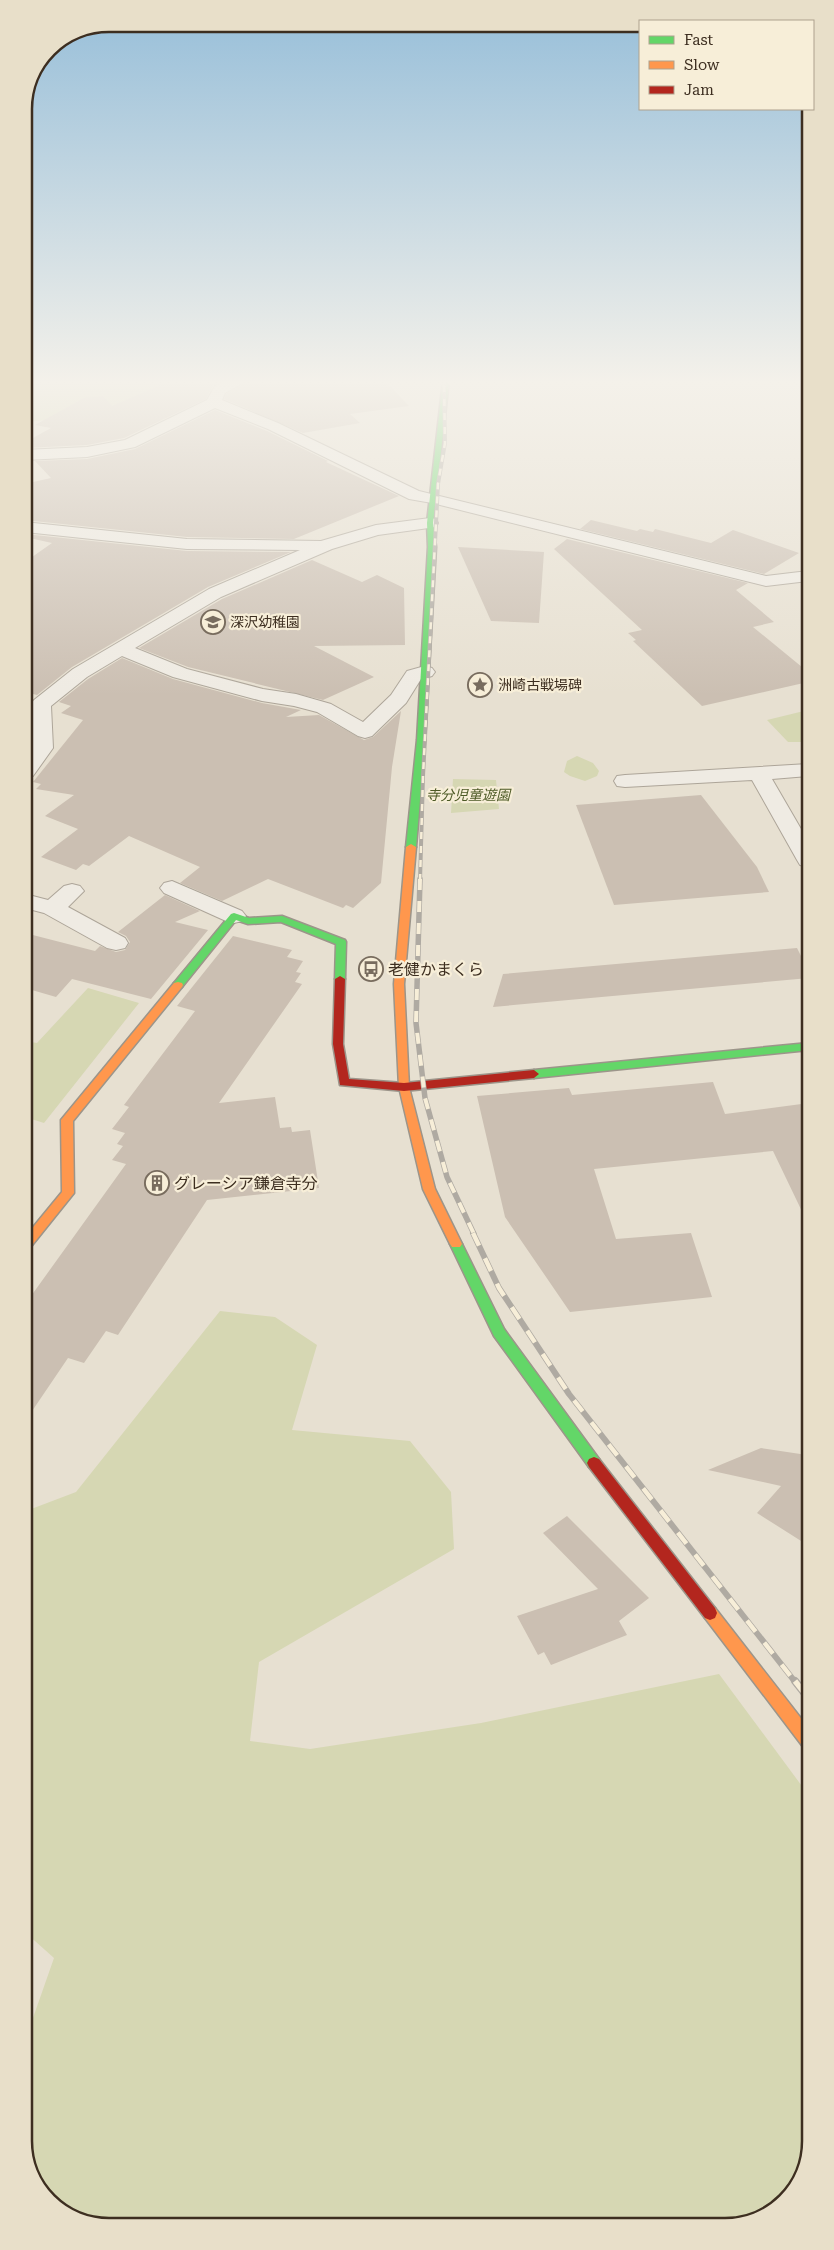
<svg xmlns="http://www.w3.org/2000/svg" width="834" height="2250" viewBox="0 0 834 2250" font-family="'Roboto Serif','Noto Sans JP',serif">
<style>
.green{fill:#d6d7b3}
.building{fill:#cbbfb2}
.lines{fill:none;stroke-linecap:round;stroke-linejoin:round}
.street-casing{stroke:#ada599;stroke-width:2}
.fast-casing{stroke:#9c958a;stroke-width:3}
.slow-casing{stroke:#9c958a;stroke-width:3}
.jam-casing{stroke:#9c958a;stroke-width:3}
.street{fill:#efebe3;fill-rule:evenodd}
.fast{fill:#63d668;fill-rule:evenodd}
.slow{fill:#ff974d;fill-rule:evenodd}
.jam{fill:#b3261e;fill-rule:evenodd}
.rail-far3-casing{stroke:#afaaa2;stroke-width:4}
.rail-far2-casing{stroke:#afaaa2;stroke-width:5.5}
.rail-far1-casing{stroke:#afaaa2;stroke-width:6}
.rail-casing{stroke:#afaaa2;stroke-width:8}
.rail-far3{stroke:#f7eed8;stroke-width:2.5;stroke-dasharray:7;stroke-linecap:butt}
.rail-far2{stroke:#f7eed8;stroke-width:4;stroke-dasharray:11;stroke-linecap:butt}
.rail-far1{stroke:#f7eed8;stroke-width:4.5;stroke-dasharray:14;stroke-linecap:butt}
.rail{stroke:#f7eed8;stroke-width:5.5;stroke-dasharray:17;stroke-linecap:butt}
.labels{text-anchor:middle;dominant-baseline:central;stroke-width:4.5;stroke-linejoin:round;paint-order:stroke}
.far-poi-label{font-size:14px;fill:#3d2e20;stroke:#f7eed8;text-anchor:start}
.far-park-label{font-size:14px;font-style:italic;fill:#4d5a26;stroke:#f7eed8}
.poi-label{font-size:16px;fill:#3d2e20;stroke:#f7eed8;text-anchor:start}
.rim{fill:none;stroke:#3d2e20;stroke-width:2.5}
</style>
<rect width="100%" height="100%" fill="#e7e0d1"/>
<g class="green">
<path d="M24,380H170C132,409 71,419 24,422Z"/>
<polygon points="808,710 808,742 788,742 767,720"/>
<polygon points="577,756 593,763 599,771 597,776 585,781 570,776 564,772 567,761"/>
<polygon points="453,779 496,780 499,809 451,813"/>
<polygon points="88,988 139,1003 44,1123 25,1117 25,1041 37,1043"/>
<polygon points="220,1311 275,1317 317,1345 292,1430 410,1441 451,1492 454,1549 259,1662 250,1741 310,1749 481,1723 719,1674 810,1797 810,2141 792,2193 747,2223 104,2226 57,2208 27,2163 27,2035 54,1958 26,1933 26,1511 76,1492"/>
</g>
<g class="building">
<polygon points="172,380 222,380 213,385 206,399 124,438 87,445 24,448 24,443 51,428 35,425 84,398 103,396 112,406"/>
<polygon points="250,380 384,380 409,406 350,414 360,423 303,433 224,399 226,394"/>
<polygon points="215,410 267,431 328,461 326,462 399,496 294,539 187,537 24,520 24,484 51,478 35,461 87,459 135,449"/>
<polygon points="591,520 637,531 640,529 653,532 655,529 711,543 733,530 799,553 764,574 580,529"/>
<polygon points="25,534 187,551 291,552 208,587 72,667 37,695 25,692 25,562 52,543 25,537"/>
<polygon points="567,539 748,583 736,590 774,622 753,627 808,672 808,682 702,706 633,641 636,640 628,633 642,630 554,549"/>
<polygon points="458,547 544,552 539,623 491,621"/>
<polygon points="312,560 362,582 377,575 404,588 405,645 314,646 374,677 323,700 188,667 139,648 222,599"/>
<polygon points="122,658 173,679 262,703 301,710 286,717 319,715 364,740 373,737 401,711 392,767 381,883 353,908 346,905 343,908 268,879 222,901 180,883 200,867 129,836 89,866 83,864 76,870 41,857 78,829 45,816 74,795 36,789 41,784 33,782 83,720 61,713 71,706 59,702 88,679"/>
<polygon points="701,795 757,867 769,892 614,905 576,805"/>
<polygon points="165,895 200,911 175,922 208,930 151,999 72,979 56,997 25,988 25,933 95,951 100,946 116,952 125,950 130,942 126,936 118,932"/>
<polygon points="233,936 292,950 287,957 303,961 296,972 301,973 295,982 302,984 219,1103 275,1097 280,1128 291,1127 292,1132 310,1130 319,1188 207,1200 118,1335 106,1331 84,1363 68,1358 26,1420 26,1303 126,1164 112,1160 123,1146 117,1144 125,1133 112,1129 129,1107 124,1105 195,1011 177,1006"/>
<polygon points="797,948 809,972 809,978 493,1007 503,974"/>
<polygon points="713,1082 725,1114 809,1103 809,1226 773,1151 594,1169 616,1239 691,1233 712,1297 570,1312 505,1217 477,1096 569,1088 572,1095"/>
<polygon points="761,1448 807,1455 809,1453 809,1546 757,1513 781,1486 708,1470"/>
<polygon points="567,1516 649,1598 619,1621 627,1635 551,1665 544,1652 538,1655 517,1616 598,1589 543,1533"/>
</g>
<g class="lines">
<defs>
<g id="street">
<polygon points="226,380 248,380 225,393 222,400 278,423 419,491 766,576 808,571 808,581 766,586 432,503 409,499 268,429 215,408 135,447 87,457 24,460 24,450 87,447 125,440 207,400 215,386"/>
<polygon points="430,518 436,519 438,523 436,527 378,535 332,549 221,597 135,648 187,669 263,689 296,694 331,704 363,722 391,695 407,671 425,666 432,668 435,672 432,676 421,679 406,703 372,736 365,738 358,736 317,712 294,706 262,701 173,677 122,656 87,677 51,706 53,748 33,776 25,777 25,757 33,747 31,704 34,700 73,669 209,589 300,550 187,549 25,532 24,522 187,539 321,541 376,525"/>
<polygon points="808,764 808,776 772,779 808,841 808,867 800,865 797,860 752,780 625,787 617,786 614,781 617,776 625,775"/>
<polygon points="172,881 242,911 246,916 242,921 234,923 226,921 164,893 160,888 164,883"/>
<polygon points="72,884 80,886 84,891 68,907 125,938 128,943 125,948 116,950 107,948 44,913 25,908 25,894 48,900 64,886"/>
</g>
<g id="fast">
<polygon points="443,380 449,380 433,523 436,547 425,740 416,847 411,850 406,847 417,740 428,547 427,523"/>
<polygon points="234,913 249,918 282,916 345,940 346,942 345,979 340,982 335,979 336,944 281,922 248,924 236,920 182,987 174,987 173,985 174,983 231,914"/>
<polygon points="809,1043 809,1050 534,1078 529,1074 534,1070"/>
<polygon points="456,1239 460,1241 462,1244 504,1329 599,1459 601,1463 599,1467 594,1469 589,1467 494,1336 450,1244 452,1241"/>
</g>
<g id="slow">
<polygon points="411,844 416,847 404,984 409,1087 435,1189 462,1244 460,1247 452,1247 450,1244 423,1189 399,1087 394,984 406,847"/>
<polygon points="178,982 182,983 183,985 182,987 73,1121 74,1193 29,1249 25,1250 25,1237 62,1192 61,1120 174,983"/>
<polygon points="710,1606 715,1608 810,1730 810,1750 804,1748 705,1618 703,1613 705,1608"/>
</g>
<g id="jam">
<polygon points="340,976 345,979 343,1044 349,1079 404,1083 534,1070 539,1074 534,1078 404,1091 340,1085 333,1044 335,979"/>
<polygon points="594,1457 599,1459 715,1608 717,1613 715,1618 710,1620 705,1618 589,1467 587,1463 589,1459"/>
</g>
</defs>
<use href="#street" class="street-casing"/>
<use href="#fast" class="fast-casing"/>
<use href="#slow" class="slow-casing"/>
<use href="#jam" class="jam-casing"/>
<use href="#street" class="street"/>
<use href="#fast" class="fast"/>
<use href="#slow" class="slow"/>
<use href="#jam" class="jam"/>
<defs>
<polyline id="rail-far3" points="420,881 423,776 438,484 445,443 444,380"/>
<polyline id="rail-far2" points="420,879 416,1023 425,1098 447,1177 474,1234"/>
<polyline id="rail-far1" points="473,1233 499,1288 569,1394 796,1683"/>
<polyline id="rail" points="795,1681 810,1700"/>
</defs>
<use href="#rail-far3" class="rail-far3-casing"/>
<use href="#rail-far2" class="rail-far2-casing"/>
<use href="#rail-far1" class="rail-far1-casing"/>
<use href="#rail" class="rail-casing"/>
<use href="#rail-far3" class="rail-far3"/>
<use href="#rail-far2" class="rail-far2"/>
<use href="#rail-far1" class="rail-far1"/>
<use href="#rail" class="rail"/>
</g>
<linearGradient id="sky" x2="0" y2="1"><stop stop-color="#96bed9"/><stop offset="0.55" stop-color="#f4f1ea"/><stop offset="1" stop-color="#f4f1ea" stop-opacity="0"/></linearGradient>
<rect width="834" height="695" fill="url(#sky)"/>
<defs>
<symbol id="school-ring" viewBox="-11 -11 22 22"><circle r="9.5" fill="#f7eed8" stroke="#786c5e" stroke-width="1.5"/><path d="M0-5L7-2L0 1L-7-2ZM-4 1L0 2.5L4 1V4Q0 6-4 4Z" fill="#786c5e"/></symbol>
<symbol id="sight-ring" viewBox="-11 -11 22 22"><circle r="9.5" fill="#f7eed8" stroke="#786c5e" stroke-width="1.5"/><path d="M0-6L1.8-2.2L6-1.7L2.9 1.2L3.7 5.4L0 3.3L-3.7 5.4L-2.9 1.2L-6-1.7L-1.8-2.2Z" fill="#786c5e"/></symbol>
<symbol id="bus-ring" viewBox="-11 -11 22 22"><circle r="9.5" fill="#f7eed8" stroke="#786c5e" stroke-width="1.5"/><path d="M-5-6H5V4H4V6H2V4H-2V6H-4V4H-5ZM-3.5-4V0h7V-4ZM-3.5 1.2v1.5H-2V1.2ZM2 1.2v1.5H3.5V1.2Z" fill="#786c5e"/></symbol>
<symbol id="building-ring" viewBox="-11 -11 22 22"><circle r="9.5" fill="#f7eed8" stroke="#786c5e" stroke-width="1.5"/><path d="M-4-6H4V6H1V3H-1V6H-4ZM-2.5-4.3h1.7v1.8h-1.7ZM.8-4.3h1.7v1.8H.8ZM-2.5-1h1.7V.8h-1.7ZM.8-1h1.7V.8H.8Z" fill="#786c5e"/></symbol>
</defs>
<g fill-rule="evenodd">
<use href="#school-ring" x="199" y="608" width="28" height="28"/>
<use href="#sight-ring" x="466" y="671" width="28" height="28"/>
<use href="#bus-ring" x="357" y="955" width="28" height="28"/>
<use href="#building-ring" x="143" y="1169" width="28" height="28"/>
</g>
<g class="labels">
<g class="far-poi-label">
<text x="230" y="622">深沢幼稚園</text>
<text x="498" y="685">洲崎古戦場碑</text>
</g>
<g class="far-park-label">
<text x="468" y="795">寺分児童遊園</text>
</g>
<g class="poi-label">
<text x="388" y="969">老健かまくら</text>
<text x="174" y="1183">グレーシア鎌倉寺分</text>
</g>
</g>
<path d="M0 0H834V2250H0ZM109 32H725A77 77 0 0 1 802 109V2141A77 77 0 0 1 725 2218H109A77 77 0 0 1 32 2141V109A77 77 0 0 1 109 32Z" fill="#e8dfc9" fill-rule="evenodd"/>
<path class="rim" d="M109 32H725A77 77 0 0 1 802 109V2141A77 77 0 0 1 725 2218H109A77 77 0 0 1 32 2141V109A77 77 0 0 1 109 32Z"/>
<rect x="639" y="20" width="175" height="90" fill="#f7eed8" stroke="#ada18e"/>
<rect x="649" y="36" width="25" height="8" fill="#63d668" stroke="#ada18e"/>
<text x="684" y="45" font-size="15" fill="#3d2e20">Fast</text>
<rect x="649" y="61" width="25" height="8" fill="#ff974d" stroke="#ada18e"/>
<text x="684" y="70" font-size="15" fill="#3d2e20">Slow</text>
<rect x="649" y="86" width="25" height="8" fill="#b3261e" stroke="#ada18e"/>
<text x="684" y="95" font-size="15" fill="#3d2e20">Jam</text>
</svg>
